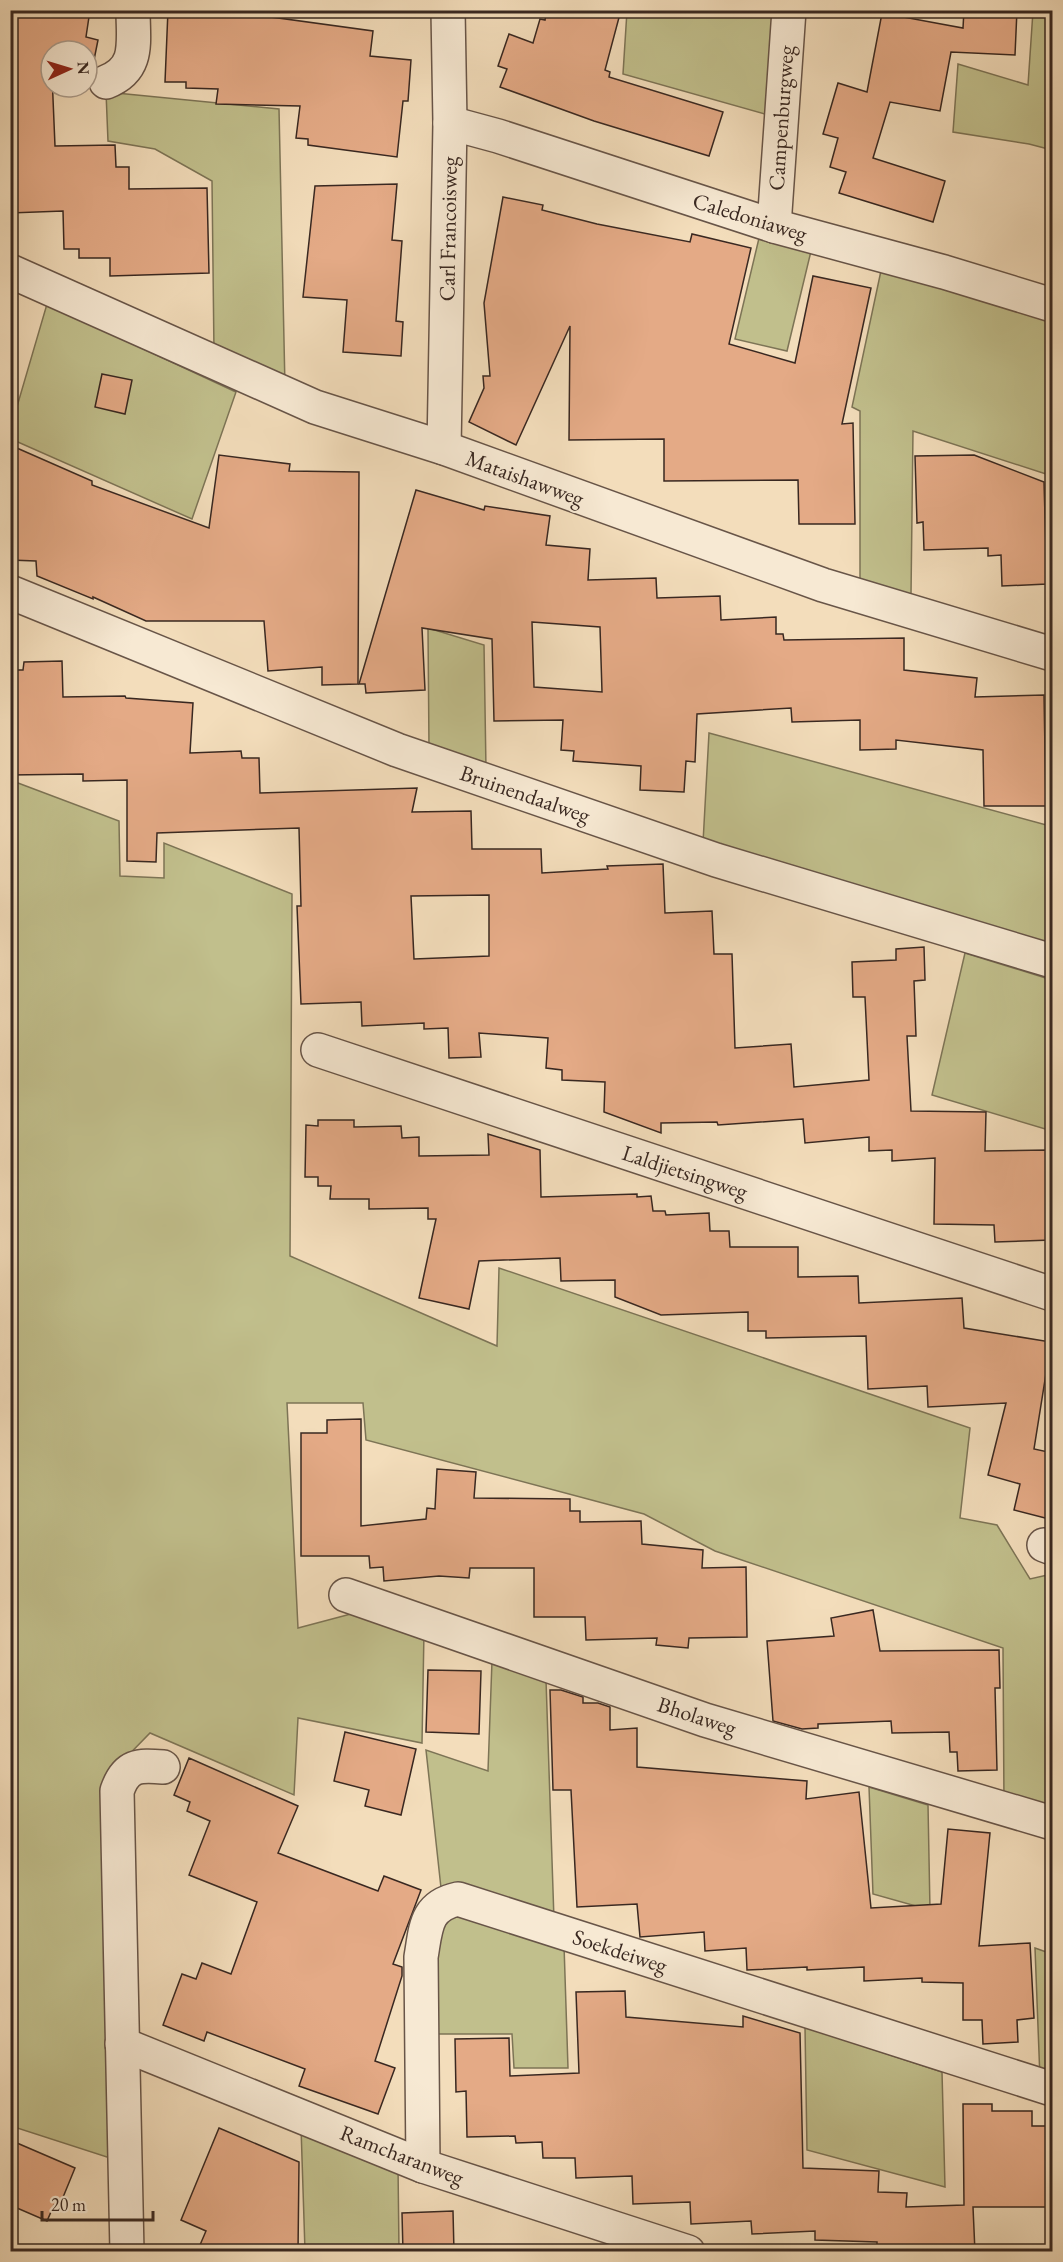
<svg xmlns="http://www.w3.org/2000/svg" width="1063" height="2262" viewBox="0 0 1063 2262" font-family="'EB Garamond',serif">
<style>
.green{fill:#c1bf8c;stroke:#7d7456;stroke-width:1.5}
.building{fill:#e4aa86;stroke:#392821;stroke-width:1.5;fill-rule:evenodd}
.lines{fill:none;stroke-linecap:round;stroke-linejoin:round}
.minor-casing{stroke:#685548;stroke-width:36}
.minor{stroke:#f7e9d3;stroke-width:33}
.labels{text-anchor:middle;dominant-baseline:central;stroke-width:4.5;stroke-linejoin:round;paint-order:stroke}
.street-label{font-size:22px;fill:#392821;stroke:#f7e9d3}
</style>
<rect width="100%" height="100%" fill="#f3ddbb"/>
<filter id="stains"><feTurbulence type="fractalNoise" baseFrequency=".00333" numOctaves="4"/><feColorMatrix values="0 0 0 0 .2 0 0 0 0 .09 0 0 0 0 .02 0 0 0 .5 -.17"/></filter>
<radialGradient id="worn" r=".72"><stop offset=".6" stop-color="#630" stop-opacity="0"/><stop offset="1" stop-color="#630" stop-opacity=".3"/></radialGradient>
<g class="green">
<polygon points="627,11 778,11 772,116 623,74"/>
<polygon points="1033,11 1052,11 1052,150 1029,144 953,132 958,64 1028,85"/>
<polygon points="106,92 279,109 285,387 214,352 212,181 155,149 108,141"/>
<polygon points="760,234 812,247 787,351 735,339"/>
<polygon points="882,266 1052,319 1052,434 1046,474 913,431 911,595 860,579 860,411 852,407"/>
<polygon points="47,304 236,392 192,519 11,439 11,427"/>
<polygon points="428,628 484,645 486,769 429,749"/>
<polygon points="1051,674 1052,956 703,843 709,733 1050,826"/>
<polygon points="10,780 119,821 120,876 164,878 164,843 292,894 290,1256 497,1346 499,1268 970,1428 960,1518 997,1525 1030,1579 1052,1574 1051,1822 1004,1805 1003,1648 715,1551 644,1514 366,1440 363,1403 287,1403 298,1628 362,1611 424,1631 422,1743 298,1718 294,1795 150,1733 107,1777 110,2158 11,2126"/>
<polygon points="965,953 1052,980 1052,1131 932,1095"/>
<polygon points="492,1661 546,1680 554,1920 441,1888 426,1750 488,1771"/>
<polygon points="869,1787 928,1805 930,1910 873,1894"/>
<polygon points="465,1914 564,1945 568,2068 514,2068 512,2034 433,2034 431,1971 442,1922 450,1915"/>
<polygon points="1035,1948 1052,1954 1052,2084 1040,2079"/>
<polygon points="805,2027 942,2072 945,2187 807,2150"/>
<polygon points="301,2127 398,2166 399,2251 305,2251"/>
</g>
<g class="building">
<polygon points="10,10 90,10 86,37 98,40 92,70 87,80 88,87 87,87 87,51 51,51 55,146 115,145 116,167 129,167 129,189 207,188 209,273 110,276 110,258 79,258 79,249 64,249 63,211 10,213"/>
<polygon points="168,10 265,10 264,16 373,31 370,56 411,60 408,101 403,101 397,157 308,145 308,139 296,138 300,106 216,104 218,89 186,88 186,82 165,82"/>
<polygon points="547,10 621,10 605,70 610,72 609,77 723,112 709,156 594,121 500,87 507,69 498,66 509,34 533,43 540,19 545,20"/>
<polygon points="964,10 1017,10 1015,55 951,52 940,111 890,102 873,158 945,181 933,222 839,193 846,172 830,167 838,138 823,134 838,83 867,92 882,13 963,28"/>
<polygon points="397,184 392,240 402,241 396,321 403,322 401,356 343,352 347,300 303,297 315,186"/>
<polygon points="503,197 543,205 542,210 597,224 690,242 692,234 751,248 729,344 795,363 813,276 871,288 842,424 853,423 855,524 799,524 798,480 664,481 664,439 569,440 570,326 516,445 469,422 484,388 483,376 490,376 484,303"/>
<polygon points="102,374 132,380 125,414 95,407"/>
<polygon points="10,445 92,481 92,485 209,528 219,455 290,464 289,471 359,472 358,684 322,685 322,667 268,671 264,621 146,621 93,597 93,599 37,576 36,561 10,560"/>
<polygon points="974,455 1044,482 1047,584 1002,586 1001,555 988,556 988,548 924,550 923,522 917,523 915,456"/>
<path d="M416,490L484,510L485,506L550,516L546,545L590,549L588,580L656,578L657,598L720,596L721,620L776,617V634H783L784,640L904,638V670L977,678L975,697L1044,695L1046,806H984L983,750L896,740V749L860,750V720L792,722L791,708L697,714L695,762L686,761L684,792L640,790L641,766L573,761L574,751L561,750L563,720L494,721L492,639L422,628L425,690L366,693L365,684H359ZM532,622L600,627L602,692L534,687Z"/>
<path d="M62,661L63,697L125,696L126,698L193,703L190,753L241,751L242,758H259L260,793L417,788L412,812L471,811L472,849H541L542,873L608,869L607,866L663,864L665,913L712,911L714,954H732L735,1048L791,1044L794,1087L869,1080L865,997H853L852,962L896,960V949L924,947L925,980L914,981L916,1036H907L911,1111L986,1112L985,1151L1048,1150L1051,1240L995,1242L994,1225L934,1224L935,1158L892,1161V1150L869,1151V1137L805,1143L803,1119L718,1125L717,1122L661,1123V1133L604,1112L605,1082L562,1080V1070L546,1068L548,1038L479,1033L481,1057L449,1058L448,1028L424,1029V1023L362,1026L361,1002L301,1004L297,906H301L299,828L157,833L156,862L127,861V780L83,781V774L10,775V670H23L24,662ZM489,895V956L414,959L411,896Z"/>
<polygon points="318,1120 354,1120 354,1127 401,1126 402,1138 419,1137 419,1156 489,1155 488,1134 540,1150 541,1197 637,1194 637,1197 651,1196 653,1211 665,1211 666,1215 709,1213 710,1231 729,1231 730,1247 798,1247 798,1277 858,1276 859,1303 962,1298 964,1328 1051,1342 1034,1449 1053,1453 1053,1520 1014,1510 1020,1484 988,1475 1006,1403 928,1407 927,1386 868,1389 866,1336 766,1338 766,1331 748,1331 748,1312 661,1315 615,1297 615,1280 561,1281 560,1258 479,1261 469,1309 419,1298 436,1219 428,1219 428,1208 369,1209 369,1199 330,1199 331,1186 318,1186 318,1177 305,1177 306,1125 318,1126"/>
<polygon points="361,1419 361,1526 426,1519 427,1508 435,1509 437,1469 476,1472 474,1498 570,1499 570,1511 580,1511 580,1522 641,1521 642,1544 703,1550 702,1568 746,1567 747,1637 689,1638 688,1648 656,1645 657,1638 586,1640 585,1617 534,1617 534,1568 470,1568 469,1578 439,1576 384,1581 383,1567 370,1568 369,1556 301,1556 301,1433 327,1433 327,1420"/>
<polygon points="873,1610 880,1651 999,1650 1000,1688 995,1688 997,1770 958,1771 957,1752 950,1752 949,1732 892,1733 891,1721 818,1724 818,1728 802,1729 773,1721 767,1641 834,1636 831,1618"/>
<polygon points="428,1670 481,1671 479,1734 426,1732"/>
<polygon points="550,1690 561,1690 583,1697 583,1703 598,1703 610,1707 610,1730 637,1728 637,1767 807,1781 806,1799 859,1792 871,1908 941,1904 948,1829 990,1833 979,1946 1030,1943 1034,2018 1017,2020 1018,2042 983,2044 982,2020 963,2020 963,1983 922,1982 922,1978 864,1981 864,1967 807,1970 807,1967 747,1970 746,1948 705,1951 704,1932 640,1937 637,1904 577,1907 571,1790 553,1790"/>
<polygon points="345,1732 416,1749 401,1815 365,1806 369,1790 334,1781"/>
<polygon points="189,1758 298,1806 278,1853 378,1891 384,1876 421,1890 393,1964 402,1967 402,1976 375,2061 395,2068 378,2114 299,2086 305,2069 207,2032 204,2041 163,2025 182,1974 196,1979 202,1963 231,1974 257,1902 189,1875 210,1821 187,1811 190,1802 174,1795"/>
<polygon points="625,1991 626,2017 743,2027 743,2016 800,2033 803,2168 879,2171 878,2192 907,2193 906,2207 964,2205 963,2104 992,2104 992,2111 1032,2111 1032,2126 1053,2126 1053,2207 973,2207 975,2252 877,2252 877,2242 815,2240 815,2231 752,2234 751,2221 691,2224 690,2202 633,2204 632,2176 576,2178 575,2158 543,2158 542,2142 516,2143 515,2136 467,2137 466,2091 456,2092 455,2039 509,2038 510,2076 579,2073 576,1992"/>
<polygon points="219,2128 299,2162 298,2252 197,2252 206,2231 181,2220"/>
<polygon points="10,2140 75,2168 59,2207 54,2205 47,2221 10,2205"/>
<polygon points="453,2211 454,2252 403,2252 402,2213"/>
</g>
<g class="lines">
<defs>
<g id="minor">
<path d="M106,82C140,69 133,42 133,10"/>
<polyline points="450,123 498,136 774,226 944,272 1052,305"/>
<polyline points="774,226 789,10"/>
<polyline points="10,271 315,407 444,448 823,585 1052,654"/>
<polyline points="444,448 450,123 448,10"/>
<polyline points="10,592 397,750 716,860 1052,961"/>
<polyline points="318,1050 1052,1294"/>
<polyline points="1044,1545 1052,1548"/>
<polyline points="346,1595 705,1720 1052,1823"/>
<polyline points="122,2044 423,2166 688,2252"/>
<path d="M423,2166L421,1957C426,1928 425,1906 458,1899L1052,2089"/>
<path d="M127,2252L117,1791C126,1765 138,1765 163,1767"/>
</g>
</defs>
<use href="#minor" class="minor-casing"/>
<use href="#minor" class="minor"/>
</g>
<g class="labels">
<g class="street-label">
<text transform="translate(781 118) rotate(-86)">Campenburgweg</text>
<text transform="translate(750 217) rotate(17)">Caledoniaweg</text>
<text transform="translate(448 229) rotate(-89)">Carl Francoisweg</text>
<text transform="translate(525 478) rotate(20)">Mataishawweg</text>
<text transform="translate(525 794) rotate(19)">Bruinendaalweg</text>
<text transform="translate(685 1172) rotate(18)">Laldjietsingweg</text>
<text transform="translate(697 1716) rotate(18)">Bholaweg</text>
<text transform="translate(620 1951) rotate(18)">Soekdeiweg</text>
<text transform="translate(402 2155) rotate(21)">Ramcharanweg</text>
</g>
</g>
<rect width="1063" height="2262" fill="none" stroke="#f3ddbb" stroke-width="36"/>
<rect x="12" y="12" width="1039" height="2238" fill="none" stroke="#392821" stroke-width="3"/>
<rect x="18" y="18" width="1027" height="2226" fill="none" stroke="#392821" stroke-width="1.5"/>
<g transform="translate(69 69) rotate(86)"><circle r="28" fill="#f7e9d3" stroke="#ab9c8c" stroke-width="1.5"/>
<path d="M0-4.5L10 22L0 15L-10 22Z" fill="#8f2418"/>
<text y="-9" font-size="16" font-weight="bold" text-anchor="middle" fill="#392821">N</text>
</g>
<path d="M42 2211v9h111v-9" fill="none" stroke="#392821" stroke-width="3"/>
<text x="51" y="2211" font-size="18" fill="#392821" stroke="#f7e9d3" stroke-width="4.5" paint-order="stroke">20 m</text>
<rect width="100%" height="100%" filter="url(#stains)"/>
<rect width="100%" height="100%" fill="url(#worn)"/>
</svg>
